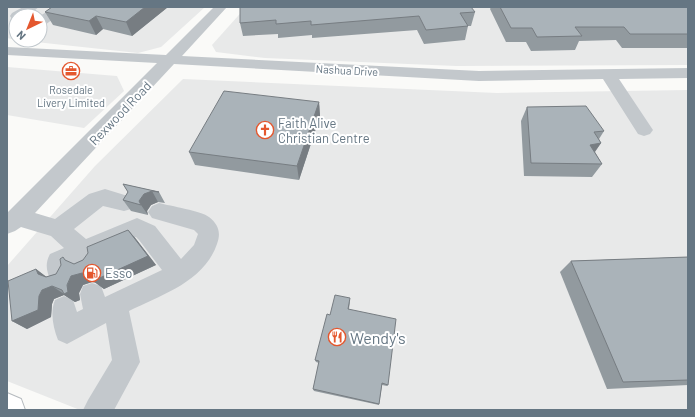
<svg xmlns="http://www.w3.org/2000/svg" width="695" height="417" viewBox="0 0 695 417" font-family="Barlow,sans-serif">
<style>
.built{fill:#e8e9e9}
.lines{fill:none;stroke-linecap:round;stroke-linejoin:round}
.major-casing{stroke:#b5babe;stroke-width:2}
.minor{fill:#c3c8cc;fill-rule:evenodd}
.major{fill:#fff;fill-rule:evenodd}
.wall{fill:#929a9f}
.shaded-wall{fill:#777d82}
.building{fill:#aab3b9;stroke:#777d82}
.labels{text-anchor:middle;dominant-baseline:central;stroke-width:4;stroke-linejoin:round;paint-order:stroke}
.far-street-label{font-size:11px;fill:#657683;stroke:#fff}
.far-poi-label{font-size:11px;fill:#657683;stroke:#fff}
.street-label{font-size:13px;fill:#657683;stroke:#fff}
.poi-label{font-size:13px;fill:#657683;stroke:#fff;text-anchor:start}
.near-poi-label{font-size:16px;fill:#657683;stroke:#fff;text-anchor:start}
</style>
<rect width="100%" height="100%" fill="#fafaf8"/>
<g class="built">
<polygon points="7,7 205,7 161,47 138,53 17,40 40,40 40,16 16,16 16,40 7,38"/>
<polygon points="246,7 688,7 688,65 456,66 265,58 216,52 212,45"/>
<polygon points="7,67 117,76 124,91 84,128 7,115"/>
<polygon points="183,79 497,93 688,90 688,410 80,410 7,381 7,266 95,166"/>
</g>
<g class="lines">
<defs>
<polygon id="major" points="7,393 21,399 25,410 7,410"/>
</defs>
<use href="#major" class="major-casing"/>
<g class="minor">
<polygon points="23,7 39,7 27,16 16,16 16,20 12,19 10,16 12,13"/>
<polygon points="54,7 69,7 45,25 40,26 40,16"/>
<path d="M214,7H227L182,56L479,71L688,68V78L619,79L653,130L650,134L644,136L638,134L603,79L479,81L174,64L35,213L55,219L89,194L105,189L131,197L134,203L131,209L124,211L103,206L74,229L86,239L137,218L155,226L181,259L194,245L198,234L194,230L152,218L148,212L152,206L159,203C170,206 202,211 209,217C219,225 221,233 217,244C204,282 161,295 129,311L140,362L114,410H83L88,400L112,360L106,323L67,344L58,340C53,327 50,312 55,300L64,296L73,300L77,312L83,309L80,294L83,286L92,283L101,286L105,297L162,270L139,240L136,237L95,255L97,261L93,268L85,271L77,268L75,264L70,267L71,273L67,281L59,284L51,281C46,271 45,263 50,254L64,248L51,236L21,227L15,231L7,234V213L157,63L7,55V47L166,55Z"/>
</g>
<use href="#major" class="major"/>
</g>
<g class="wall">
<polygon points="52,7 168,7 132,36 103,29 96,35 53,25 45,12"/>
<polygon points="240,7 475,12 471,26 468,26 465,40 424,44 417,30 312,38 312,35 278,38 278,34 243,36 240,23"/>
<polygon points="491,7 688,7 688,48 622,48 616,40 579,41 575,50 531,51 526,42 506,42 490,9"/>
<polygon points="319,102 320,116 299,180 195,165 189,152"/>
<polygon points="527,107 604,131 599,139 601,143 595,152 602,164 592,177 524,176 521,121"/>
<polygon points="123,184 159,192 165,203 158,202 151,205 147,211 148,215 131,211 123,200 128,192"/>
<polygon points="128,230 136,239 156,265 104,289 96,283 92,282 83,285 79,293 80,300 75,302 64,295 54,299 52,304 51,317 27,329 12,321 36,269 46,277 56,274 69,262 74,264 83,260"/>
<polygon points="688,257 688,385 607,389 560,272 571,261"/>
<polygon points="350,301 349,309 388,385 387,386 382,385 379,405 314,391 313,389 319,363 316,362 315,360"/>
</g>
<g class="shaded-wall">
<polygon points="145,7 168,7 132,36 126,22"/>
<polygon points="96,16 103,29 96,35 89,21"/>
<polygon points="319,102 320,116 299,180 297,166"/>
<polygon points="601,143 591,157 590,145"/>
<polygon points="152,191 158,202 151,205 147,211 148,215 141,205 139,201 144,194"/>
<polygon points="128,230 136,239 156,265 104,289 93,281"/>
<polygon points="36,269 48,278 38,274"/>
<polygon points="82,273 92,282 83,285 79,293 80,300 75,302 64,295 54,299 52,304 51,317 27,329 12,321 39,296 42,290 52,286 64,294 71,276"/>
</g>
<g class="building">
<polygon points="52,7 145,7 126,22 96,16 89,21 45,12"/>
<polygon points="240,7 471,7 475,12 460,13 468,26 426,30 419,16 311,25 311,21 276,24 276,20 240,23"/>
<polygon points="500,7 688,7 688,34 630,34 624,27 575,27 582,36 537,37 532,28 511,28"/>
<polygon points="224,91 319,102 297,166 189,152"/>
<polygon points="586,106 604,131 594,132 601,143 590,145 602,164 531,163 527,107"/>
<polygon points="123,184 159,192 152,191 144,194 139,201 141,205 123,200 128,192"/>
<polygon points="128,230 148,256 93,281 91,276 82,273 71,276 67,285 68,292 64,294 62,290 52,286 42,290 39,296 38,310 12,321 8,281 36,269 38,274 46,277 56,274 61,265 60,259 63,257 65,260 74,264 83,260 88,253 87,247"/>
<polygon points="688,257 688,380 623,382 571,261"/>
<polygon points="335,295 350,298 348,309 396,319 388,385 382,383 379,404 313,389 319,361 315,360 327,314 330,315"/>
</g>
<defs>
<symbol id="office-ring" viewBox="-11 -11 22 22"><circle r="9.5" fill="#fff" stroke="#e4572e" stroke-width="1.5"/><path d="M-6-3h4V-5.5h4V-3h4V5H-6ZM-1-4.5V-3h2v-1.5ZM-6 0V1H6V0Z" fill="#e4572e"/></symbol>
<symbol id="church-ring" viewBox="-11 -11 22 22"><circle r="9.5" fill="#fff" stroke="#e4572e" stroke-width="1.5"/><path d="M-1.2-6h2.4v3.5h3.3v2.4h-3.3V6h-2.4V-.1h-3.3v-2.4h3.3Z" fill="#e4572e"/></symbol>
<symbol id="fuel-ring" viewBox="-11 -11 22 22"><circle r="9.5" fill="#fff" stroke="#e4572e" stroke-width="1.5"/><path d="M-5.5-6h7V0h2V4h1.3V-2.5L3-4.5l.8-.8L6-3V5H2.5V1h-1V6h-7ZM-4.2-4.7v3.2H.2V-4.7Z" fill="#e4572e"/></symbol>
<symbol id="restaurant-ring" viewBox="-11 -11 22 22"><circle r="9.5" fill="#fff" stroke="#e4572e" stroke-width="1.5"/><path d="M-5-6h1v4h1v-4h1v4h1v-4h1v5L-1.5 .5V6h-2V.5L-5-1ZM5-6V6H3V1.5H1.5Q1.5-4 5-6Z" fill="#e4572e"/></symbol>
</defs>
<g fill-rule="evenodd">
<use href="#office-ring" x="61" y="61" width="20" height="20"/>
<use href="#church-ring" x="255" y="120" width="20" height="20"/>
<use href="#fuel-ring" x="82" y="263" width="20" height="20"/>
<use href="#restaurant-ring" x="327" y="327" width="20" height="20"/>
</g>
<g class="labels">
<g class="far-street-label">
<text transform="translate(347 70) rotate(3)">Nashua Drive</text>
</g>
<g class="far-poi-label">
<text x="71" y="89">Rosedale<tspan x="71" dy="13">Livery Limited</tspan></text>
</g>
<g class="street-label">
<text transform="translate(120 113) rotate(-46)">Rexwood Road</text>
</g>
<g class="poi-label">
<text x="278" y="123">Faith Alive<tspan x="278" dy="15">Christian Centre</tspan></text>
<text x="105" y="273">Esso</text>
</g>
<g class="near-poi-label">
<text x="350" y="337">Wendy's</text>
</g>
</g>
<rect width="695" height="417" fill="none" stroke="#657683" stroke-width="16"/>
<g transform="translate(28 28) rotate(223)"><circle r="19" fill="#ffffff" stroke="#c1c8cd"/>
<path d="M0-3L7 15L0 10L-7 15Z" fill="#e4572e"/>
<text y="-6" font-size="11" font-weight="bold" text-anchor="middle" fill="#657683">N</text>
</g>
</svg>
